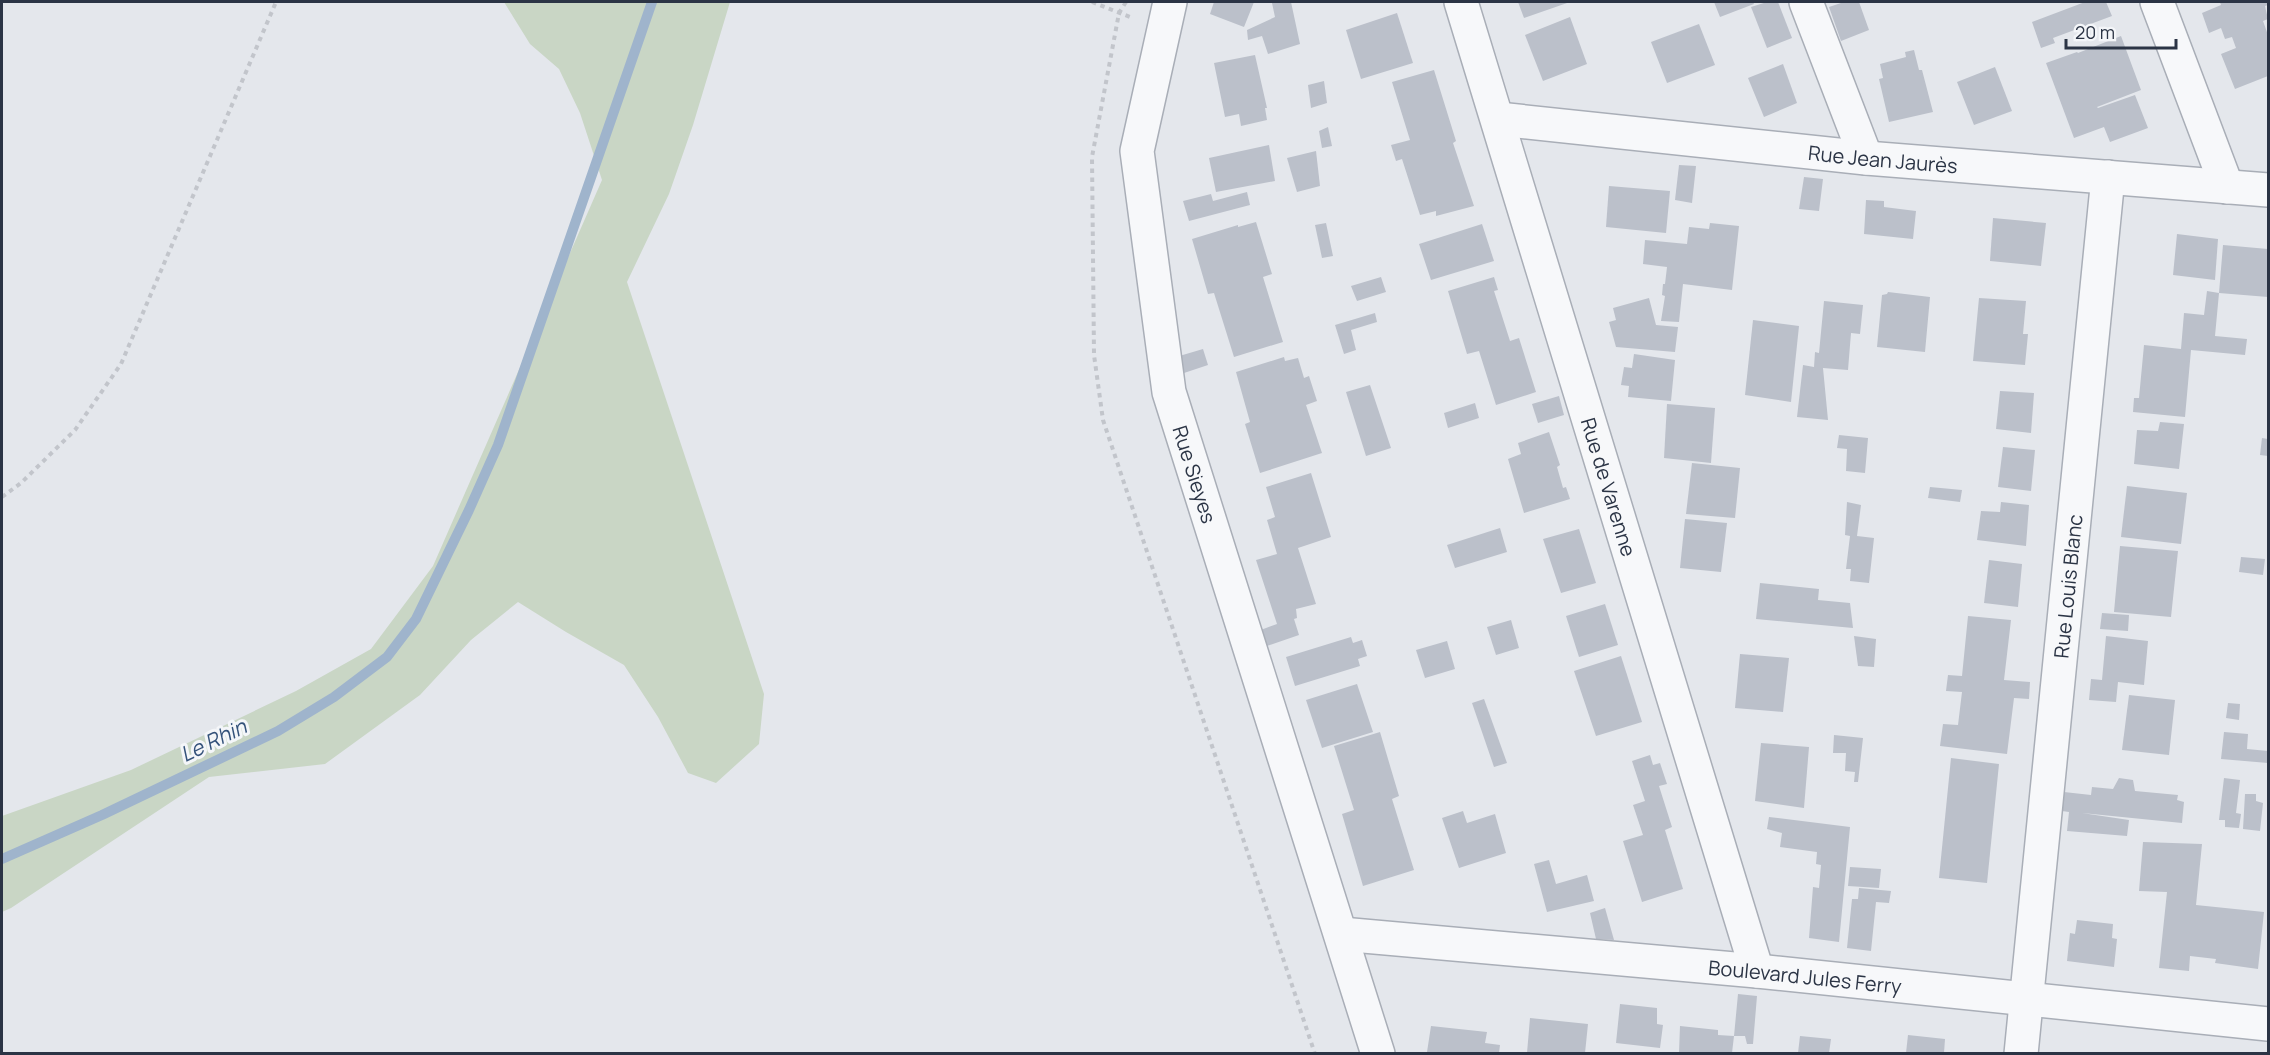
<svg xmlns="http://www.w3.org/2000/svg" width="2270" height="1055" viewBox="0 0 2270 1055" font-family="Manrope,sans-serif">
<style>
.green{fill:#c9d6c5}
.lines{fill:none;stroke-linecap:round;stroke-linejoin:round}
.stream{stroke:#9fb4cc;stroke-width:10}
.building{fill:#bbc0ca}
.minor-casing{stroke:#a9aeb7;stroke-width:36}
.path{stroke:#c2c5cb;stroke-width:4;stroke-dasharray:4.5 4.5;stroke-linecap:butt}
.minor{stroke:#f7f8fa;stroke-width:33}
.labels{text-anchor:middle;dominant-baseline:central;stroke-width:6;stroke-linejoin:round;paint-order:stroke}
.street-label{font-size:20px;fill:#2b3445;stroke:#f4f6f9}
.water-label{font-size:21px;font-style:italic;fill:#34527a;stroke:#f4f6f9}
</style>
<rect width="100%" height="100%" fill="#e4e7ec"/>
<polygon class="green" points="504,2 730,2 693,125 669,194 627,282 764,694 759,744 716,783 688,773 658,717 624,665 566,632 518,602 471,640 420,695 325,764 209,777 11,908 2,912 2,816 131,770 296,691 371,649 433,566 602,180 580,113 559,69 530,44"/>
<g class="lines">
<polyline class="stream" points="2,859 102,815 278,731 334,697 387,657 416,619 469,510 498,445 652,2"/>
</g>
<g class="building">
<polygon points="1214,2 1254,2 1244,27 1210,14"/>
<polygon points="1276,2 1291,2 1300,44 1268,54 1262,36 1248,40 1247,30 1275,17 1272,3"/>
<polygon points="1518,2 1570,2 1524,18"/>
<polygon points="1714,2 1753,2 1754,4 1720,17"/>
<polygon points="1767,2 1778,2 1792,38 1767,48 1751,7"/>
<polygon points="1844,2 1859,2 1869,30 1841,41 1829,7"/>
<polygon points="2085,2 2106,2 2112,16 2053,38 2055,43 2041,48 2032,22"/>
<polygon points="2220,2 2268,2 2268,5 2265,6 2268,19 2263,21 2268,35 2268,76 2235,89 2221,54 2236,48 2232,37 2225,39 2221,28 2209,33 2202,13 2221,5"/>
<polygon points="1397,13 1413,63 1361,79 1346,30"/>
<polygon points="1570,17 1587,64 1543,81 1525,35"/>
<polygon points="1699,24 1715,65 1667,83 1651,42"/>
<polygon points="2121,36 2141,90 2097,107 2098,108 2135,95 2148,128 2110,142 2104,127 2074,138 2046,63 2077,52 2078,53"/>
<polygon points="1914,50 1919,70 1922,70 1933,112 1889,122 1879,79 1883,78 1880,64 1906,57 1905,52"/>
<polygon points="1255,55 1267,108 1265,108 1267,120 1241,126 1239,114 1225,117 1214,63"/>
<polygon points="1783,64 1797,103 1764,117 1748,78"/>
<polygon points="1995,67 2012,111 1974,125 1957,82"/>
<polygon points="1434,70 1456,141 1453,143 1474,206 1436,216 1436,211 1420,215 1402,159 1396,161 1391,145 1410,140 1392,82"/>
<polygon points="1324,81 1327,103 1311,108 1308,85"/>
<polygon points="1328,127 1332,146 1322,148 1319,131"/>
<polygon points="1269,145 1275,181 1216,192 1209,158"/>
<polygon points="1316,151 1320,186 1297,192 1287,158"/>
<polygon points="1679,165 1696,166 1692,203 1675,200"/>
<polygon points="1804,177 1823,179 1819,211 1799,209"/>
<polygon points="1609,186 1670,191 1666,233 1606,227"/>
<polygon points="1247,192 1250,205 1189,221 1183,201 1211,194 1213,201"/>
<polygon points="1866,200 1884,201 1884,207 1916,211 1913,239 1864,234"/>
<polygon points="1993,218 2046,223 2041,266 1990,261"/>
<polygon points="1256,222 1272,274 1263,277 1283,342 1234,357 1214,293 1208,294 1192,239 1238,225 1238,227"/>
<polygon points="1326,223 1333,256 1322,258 1315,225"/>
<polygon points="1710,223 1739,226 1732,290 1683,284 1679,322 1661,321 1665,296 1662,295 1663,284 1665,284 1667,267 1643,264 1645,240 1687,244 1689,227 1709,229"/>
<polygon points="1482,224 1494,261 1431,280 1419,244"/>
<polygon points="2177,234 2218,239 2215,280 2173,275"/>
<polygon points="2223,245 2268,249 2268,297 2219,293"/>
<polygon points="1381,277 1386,292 1357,301 1351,286"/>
<polygon points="1494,277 1498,290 1494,291 1510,341 1519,338 1536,392 1496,405 1479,351 1467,354 1448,291"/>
<polygon points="2207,291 2219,293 2215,336 2247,339 2245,355 2191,350 2185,417 2133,412 2134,398 2139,398 2144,345 2181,349 2184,313 2204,315"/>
<polygon points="1888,292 1930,297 1925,352 1877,347 1882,295 1887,294"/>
<polygon points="1649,298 1656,325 1678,327 1675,352 1616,347 1609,322 1616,320 1613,308"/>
<polygon points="1979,298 2026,301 2023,334 2028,334 2025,365 1973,361"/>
<polygon points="1824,301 1863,305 1860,334 1851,333 1848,370 1823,368 1828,420 1797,417 1803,365 1814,367 1815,352 1819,353"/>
<polygon points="1375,313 1377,322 1351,330 1356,350 1344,354 1335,325"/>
<polygon points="1753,320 1799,326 1791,402 1745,395"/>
<polygon points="1203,349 1208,365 1181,374 1176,357"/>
<polygon points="1634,354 1675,360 1671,401 1628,397 1629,386 1621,385 1624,367 1632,368"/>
<polygon points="1284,357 1285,361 1298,358 1304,378 1309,376 1317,401 1306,405 1322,453 1260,473 1245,424 1250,422 1236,372"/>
<polygon points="1370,385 1391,448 1366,456 1346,392"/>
<polygon points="2000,391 2034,393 2031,433 1996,429"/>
<polygon points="1559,396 1564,415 1538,423 1532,404"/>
<polygon points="1475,403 1479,418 1448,428 1444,413"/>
<polygon points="1667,404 1715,408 1711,463 1664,458"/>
<polygon points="2160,422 2184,424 2179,469 2134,464 2137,430 2158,431"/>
<polygon points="1549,432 1560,465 1557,467 1563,488 1566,487 1570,499 1524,513 1508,459 1521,454 1518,443"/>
<polygon points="1839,435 1868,438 1865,473 1846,471 1847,449 1837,448"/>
<polygon points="2262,438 2268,439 2268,456 2260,455"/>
<polygon points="2003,447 2035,450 2031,491 1998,487"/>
<polygon points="1692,463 1740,468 1735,518 1686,514"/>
<polygon points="1311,473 1331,537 1298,548 1316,604 1296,609 1297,618 1294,619 1299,635 1264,647 1258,631 1277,624 1256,560 1277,554 1267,520 1275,517 1266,487"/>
<polygon points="2127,486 2187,493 2181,544 2121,537"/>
<polygon points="1930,487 1962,490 1960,502 1928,498"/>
<polygon points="1847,502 1861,505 1857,536 1874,538 1869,583 1850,581 1851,569 1846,569 1850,536 1845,535"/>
<polygon points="2001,502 2029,505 2026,546 1977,540 1981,511 2000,512"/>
<polygon points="1685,519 1727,523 1721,572 1680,568"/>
<polygon points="1500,528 1507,552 1455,568 1447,545"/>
<polygon points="1579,529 1596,583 1561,593 1543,539"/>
<polygon points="2120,546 2178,551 2171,617 2114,612"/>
<polygon points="2241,557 2265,559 2263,575 2239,572"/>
<polygon points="1989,560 2022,564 2018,607 1984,603"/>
<polygon points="1760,583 1819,589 1818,600 1850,603 1853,628 1756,619"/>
<polygon points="1605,604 1618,645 1579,657 1566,616"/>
<polygon points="2102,613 2129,615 2128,631 2100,629"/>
<polygon points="1968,616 2011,620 2004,680 2030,682 2029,699 2014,698 2007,754 1940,746 1943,724 1958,725 1962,692 1946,691 1948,675 1962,676"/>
<polygon points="1511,620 1519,648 1496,655 1487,627"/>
<polygon points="1854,636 1876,639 1874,667 1858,666"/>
<polygon points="2106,636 2148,641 2144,685 2118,682 2116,702 2089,700 2091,679 2102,680"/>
<polygon points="1351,637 1353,643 1362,640 1367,656 1358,659 1360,666 1295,686 1286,657"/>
<polygon points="1447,641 1455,669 1425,678 1416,650"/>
<polygon points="1740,654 1789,658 1783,712 1735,708"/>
<polygon points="1621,656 1642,722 1596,736 1574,671"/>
<polygon points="1357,684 1373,732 1322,748 1306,700"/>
<polygon points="2129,695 2175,700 2169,755 2122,750"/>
<polygon points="1484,699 1507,763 1494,767 1472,703"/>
<polygon points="2228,703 2240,704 2239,720 2226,718"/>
<polygon points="1380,732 1399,796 1392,799 1414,870 1363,886 1342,814 1354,810 1334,746"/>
<polygon points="2224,732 2248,734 2247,749 2268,751 2268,763 2221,759"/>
<polygon points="1834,735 1863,738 1858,782 1854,782 1855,772 1845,771 1846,753 1833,753"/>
<polygon points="1761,743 1809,747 1804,808 1755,801"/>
<polygon points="1650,755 1653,765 1660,763 1667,784 1659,786 1672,827 1665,830 1683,889 1642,902 1623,841 1643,835 1633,805 1645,801 1632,761"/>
<polygon points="1951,758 1999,764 1987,883 1939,878"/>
<polygon points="2119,778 2133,780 2135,791 2178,795 2177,800 2184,802 2182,823 2082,813 2129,820 2127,836 2067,831 2069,812 2062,811 2064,792 2091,795 2092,787 2113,789"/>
<polygon points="2224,778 2240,780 2236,813 2241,814 2239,828 2225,827 2225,820 2219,820"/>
<polygon points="2245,794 2256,794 2256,801 2263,803 2260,831 2243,829"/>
<polygon points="1463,811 1467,823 1495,814 1506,853 1459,868 1442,818"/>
<polygon points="1769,817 1850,827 1839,942 1809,938 1813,887 1819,888 1821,865 1816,864 1817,852 1780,847 1782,833 1767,829"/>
<polygon points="2143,842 2202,844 2196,905 2264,912 2258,969 2215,963 2216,959 2190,956 2189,971 2159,968 2167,892 2139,891"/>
<polygon points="1549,860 1556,884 1587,875 1594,901 1547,912 1534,864"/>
<polygon points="1850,867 1881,869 1879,888 1848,886"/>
<polygon points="1859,888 1891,891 1889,903 1876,902 1871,951 1847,948 1852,899 1858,899"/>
<polygon points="1605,908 1614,940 1596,939 1590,913"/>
<polygon points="2077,920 2113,924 2112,938 2117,939 2114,967 2067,961 2070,933 2075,934"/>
<polygon points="1738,994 1757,996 1753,1044 1747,1044 1745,1036 1734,1036"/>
<polygon points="1620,1004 1657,1008 1657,1024 1663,1025 1660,1048 1616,1043"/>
<polygon points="1530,1018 1588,1024 1585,1053 1527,1053"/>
<polygon points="1431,1026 1487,1032 1485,1043 1500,1045 1499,1053 1427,1052"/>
<polygon points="1680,1026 1718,1030 1718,1035 1734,1036 1732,1053 1679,1053"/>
<polygon points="1908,1035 1945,1039 1944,1053 1906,1053"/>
<polygon points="1800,1036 1831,1039 1829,1053 1798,1053"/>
</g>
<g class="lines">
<defs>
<g id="minor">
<path id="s1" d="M1170,2L1137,151L1169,392L1378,1054"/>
<path id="s2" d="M1461,2L1757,971"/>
<polyline points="1806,2 1866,158"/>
<polyline points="2157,2 2227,187"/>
<path id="s3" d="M1498,119L1866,158L2268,190"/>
<path id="s4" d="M1341,934L1757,971L2268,1024"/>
<path id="s5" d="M2021,1054L2108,177"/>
</g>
</defs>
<use href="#minor" class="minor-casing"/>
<g class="path">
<polyline points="1092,2 1130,17"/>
<polyline points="1126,2 1119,13 1092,157 1094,355 1103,420 1315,1054"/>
<polyline points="2,497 21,483 75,430 121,364 276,2"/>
</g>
<use href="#minor" class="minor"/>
</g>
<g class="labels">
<g class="street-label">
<text stroke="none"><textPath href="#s3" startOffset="387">Rue Jean Jaurès</textPath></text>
<text stroke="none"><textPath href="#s1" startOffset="482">Rue Sieyes</textPath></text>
<text stroke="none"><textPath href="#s2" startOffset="507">Rue de Varenne</textPath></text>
<text stroke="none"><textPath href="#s5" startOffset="470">Rue Louis Blanc</textPath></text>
<text stroke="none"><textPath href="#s4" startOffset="466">Boulevard Jules Ferry</textPath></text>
</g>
<g class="water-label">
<text transform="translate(213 740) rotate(-26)">Le Rhin</text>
</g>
</g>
<rect width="2270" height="1055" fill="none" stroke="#2b3445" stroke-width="6"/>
<path d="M2066 39v9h110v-9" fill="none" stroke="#2b3445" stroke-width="3"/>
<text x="2075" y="39" font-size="18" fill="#2b3445" stroke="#f4f6f9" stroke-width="4.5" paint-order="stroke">20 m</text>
</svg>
